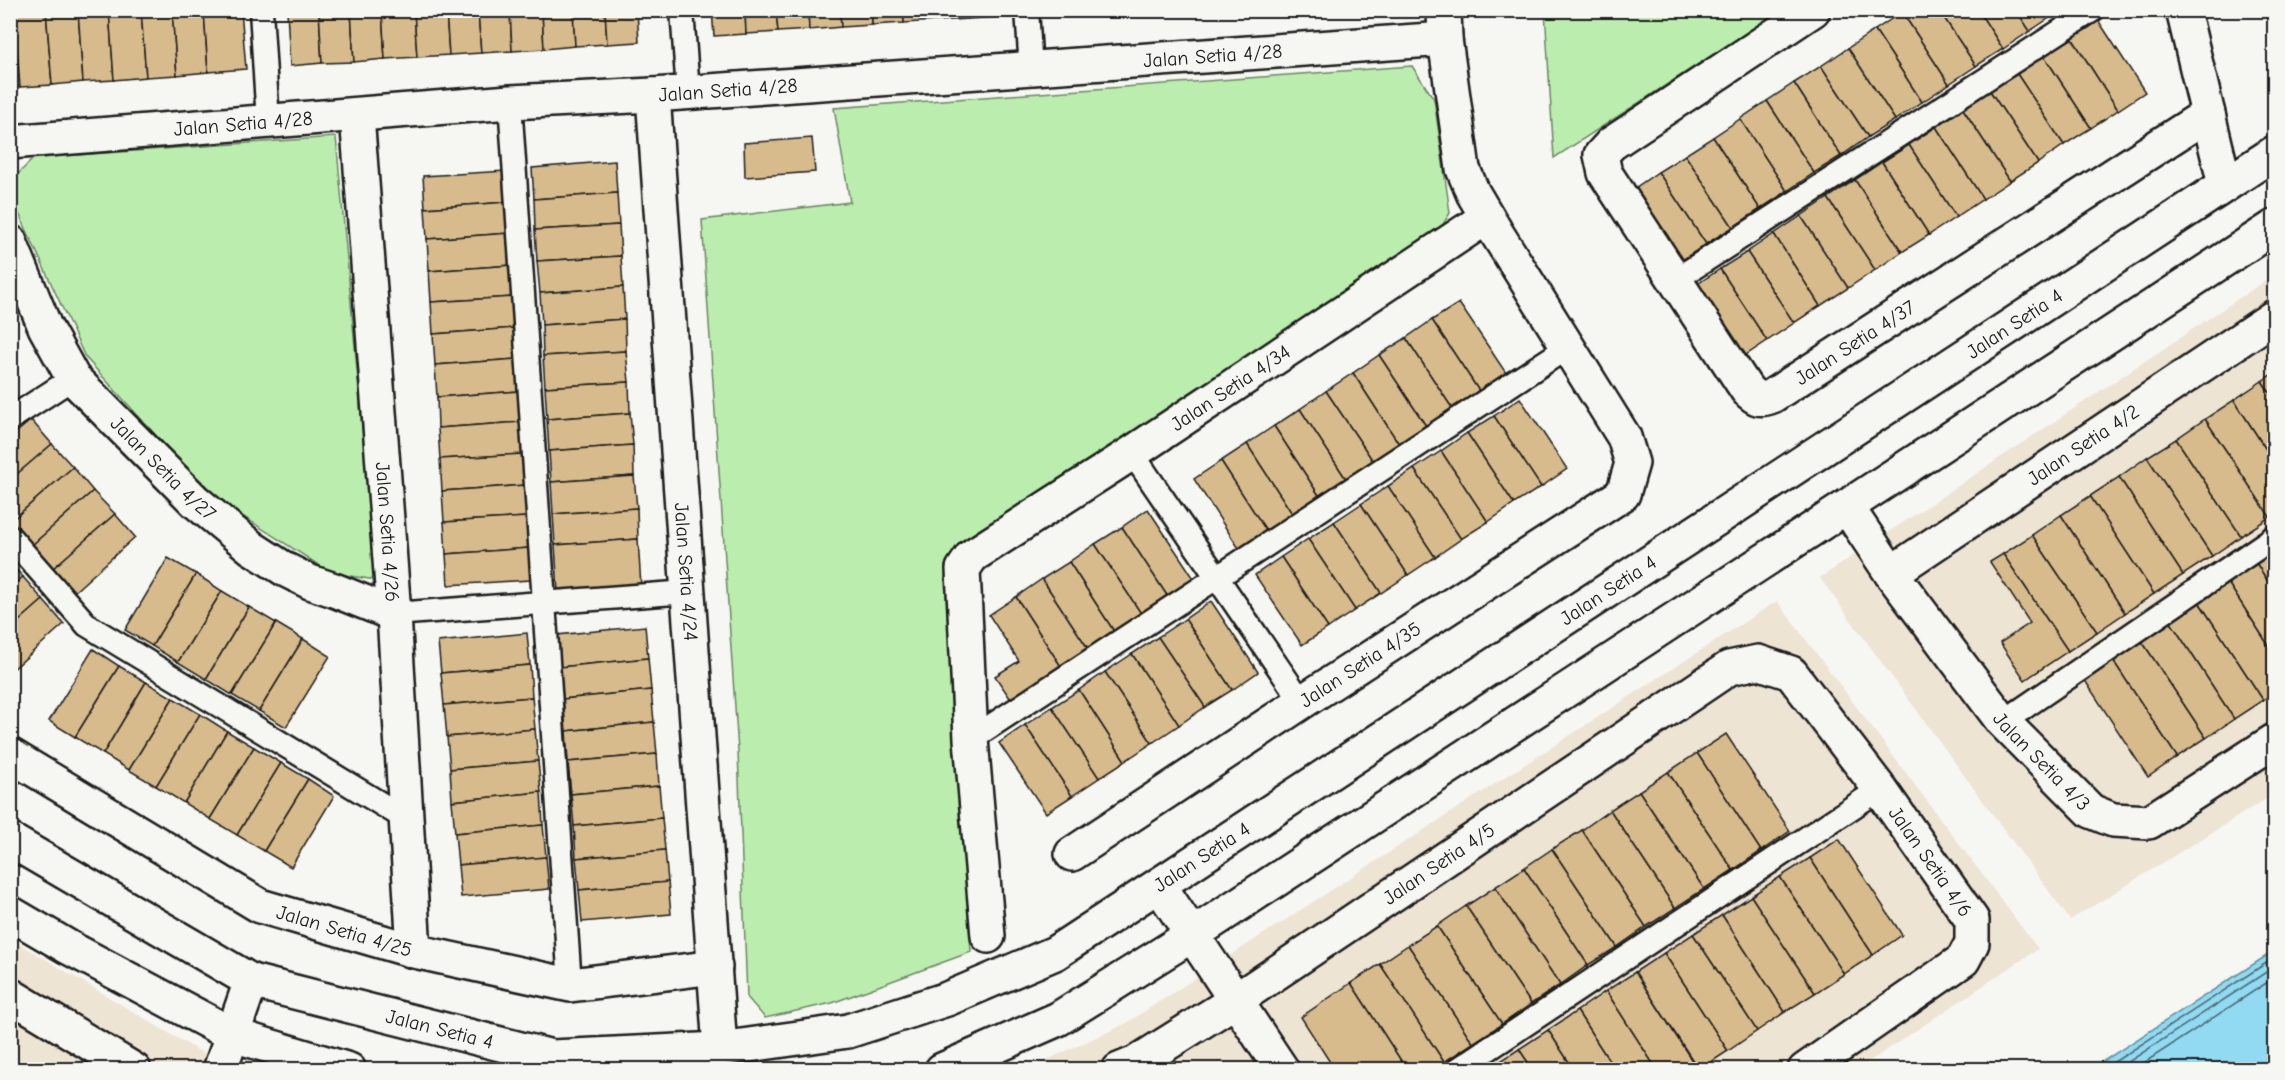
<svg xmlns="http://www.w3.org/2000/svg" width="2285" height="1080" viewBox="0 0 2285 1080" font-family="'Comic Neue',sans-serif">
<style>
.built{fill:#ede4d3}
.green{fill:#bbeeae;stroke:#6c8565;stroke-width:1.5}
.water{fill:#91daf2;stroke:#628e9c;stroke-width:1.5}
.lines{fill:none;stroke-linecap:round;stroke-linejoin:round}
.shore{stroke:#4b6872;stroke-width:1.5}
.building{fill:#d7bb8c;stroke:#1c1c1c;stroke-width:1.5}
.lane-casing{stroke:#1c1c1c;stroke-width:27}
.street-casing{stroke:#1c1c1c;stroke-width:38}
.secondary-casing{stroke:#1c1c1c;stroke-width:38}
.lane{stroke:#f6f6f2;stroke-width:22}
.street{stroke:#f6f6f2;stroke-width:33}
.secondary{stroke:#f6f6f2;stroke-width:33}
.labels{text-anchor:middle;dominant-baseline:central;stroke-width:4.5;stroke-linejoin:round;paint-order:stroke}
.street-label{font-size:20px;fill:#1c1c1c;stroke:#f6f6f2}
</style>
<rect width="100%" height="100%" fill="#f6f6f2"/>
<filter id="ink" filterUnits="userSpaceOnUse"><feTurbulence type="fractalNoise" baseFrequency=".0167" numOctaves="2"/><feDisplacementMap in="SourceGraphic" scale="12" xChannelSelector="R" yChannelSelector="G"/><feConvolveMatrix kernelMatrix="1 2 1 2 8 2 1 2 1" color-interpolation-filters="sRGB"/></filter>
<g filter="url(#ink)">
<g class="built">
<polygon points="2274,275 2274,794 2070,920 1820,578"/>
<polygon points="1777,601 2038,949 1858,1069 1025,1070 1125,1024"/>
<polygon points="10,938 197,1050 242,1069 11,1069"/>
</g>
<g class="green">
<polygon points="1545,10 1780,10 1780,11 1554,158"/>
<polygon points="1412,66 1434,99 1450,213 1437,234 958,550 945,578 971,952 832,1003 765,1018 747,997 738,751 702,220 850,202 834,108"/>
<polygon points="336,137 376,580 331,573 210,495 85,357 11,196 10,182 34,158"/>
</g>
<polygon class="water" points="2274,951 2274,1069 2091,1069"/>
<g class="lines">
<g class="shore">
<polyline points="2102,1070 2274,958"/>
<polyline points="2116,1070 2274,967"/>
<polyline points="2133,1070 2274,978"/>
</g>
</g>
<g class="building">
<polygon points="10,10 14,10 20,87 10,88"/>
<polygon points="14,10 46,10 52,85 20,87"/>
<polygon points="46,10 78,10 83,82 52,85"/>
<polygon points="78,10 109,10 114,80 83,82"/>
<polygon points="109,10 141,10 146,77 114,80"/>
<polygon points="141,10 172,10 177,75 146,77"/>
<polygon points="172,10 204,10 208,72 177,75"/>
<polygon points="204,10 241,10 246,69 208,72"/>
<polygon points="287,10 319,10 322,63 290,66"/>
<polygon points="319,10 351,10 354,62 322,63"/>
<polygon points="351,10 382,10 385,59 354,62"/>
<polygon points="382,10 414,10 417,57 385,59"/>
<polygon points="414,10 446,10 449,55 417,57"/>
<polygon points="446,10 478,10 481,53 449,55"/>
<polygon points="478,10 510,10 512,51 481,53"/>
<polygon points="510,10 542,10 544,49 512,51"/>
<polygon points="542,10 573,10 575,46 544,49"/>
<polygon points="573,10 605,10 607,44 575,46"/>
<polygon points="605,10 637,10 639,42 607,44"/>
<polygon points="712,10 745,10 746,34 714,36"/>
<polygon points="745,10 776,10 778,32 746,34"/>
<polygon points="776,10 808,10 809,30 778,32"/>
<polygon points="808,10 840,10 841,27 809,30"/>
<polygon points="840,10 872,10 872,25 841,27"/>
<polygon points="872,10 904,10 904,23 872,25"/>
<polygon points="904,10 935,10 936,21 904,23"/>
<polygon points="935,10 967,10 968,19 936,21"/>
<polygon points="967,10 999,10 999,17 968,19"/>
<polygon points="1904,10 1939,10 1976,66 1949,84 1902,12"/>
<polygon points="1939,10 1978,10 2003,49 1976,66"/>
<polygon points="1978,10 2016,10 2030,31 2003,49"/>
<polygon points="2016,10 2056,10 2057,13 2030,31"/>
<polygon points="1902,12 1949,84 1922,102 1875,30"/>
<polygon points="2098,20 2145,92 2118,110 2072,38"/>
<polygon points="1875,30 1922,102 1895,120 1848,48"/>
<polygon points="2072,38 2118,110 2091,128 2044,56"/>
<polygon points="1848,48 1895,120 1868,137 1821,66"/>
<polygon points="2044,56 2091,128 2064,145 2017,74"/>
<polygon points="1821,66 1868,137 1841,156 1794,83"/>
<polygon points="2017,74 2064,145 2038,163 1990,91"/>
<polygon points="1794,83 1841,156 1814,173 1767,101"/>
<polygon points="1990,91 2038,163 2010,181 1963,109"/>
<polygon points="1767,101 1814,173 1787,191 1740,119"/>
<polygon points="1963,109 2010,181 1983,199 1936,127"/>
<polygon points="1740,119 1787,191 1760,209 1713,137"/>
<polygon points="1936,127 1983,199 1956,217 1909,145"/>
<polygon points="1713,137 1760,209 1733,227 1685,155"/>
<polygon points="812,138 815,172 745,177 744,143"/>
<polygon points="1909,145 1956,217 1929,235 1882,162"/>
<polygon points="1685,155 1733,227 1706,244 1658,172"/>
<polygon points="615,161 617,193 534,199 532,168"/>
<polygon points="1882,162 1929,235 1902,252 1855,180"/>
<polygon points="506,171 508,202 425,208 423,176"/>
<polygon points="1658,172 1706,244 1679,262 1632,190"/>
<polygon points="1855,180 1902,252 1875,270 1828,198"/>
<polygon points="617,193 619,225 535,230 534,199"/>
<polygon points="1828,198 1875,270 1848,288 1801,216"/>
<polygon points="508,202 510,233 427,239 425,208"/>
<polygon points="1801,216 1848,288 1820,306 1774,234"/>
<polygon points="619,225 621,256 537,261 535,230"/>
<polygon points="510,233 513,265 429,271 427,239"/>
<polygon points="1774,234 1820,306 1794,323 1747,252"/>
<polygon points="1747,252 1794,323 1767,341 1720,269"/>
<polygon points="621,256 623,287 540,293 537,261"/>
<polygon points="513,265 514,297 431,302 429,271"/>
<polygon points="1720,269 1767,341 1740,359 1693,287"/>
<polygon points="623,287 625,319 542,325 540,293"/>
<polygon points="514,297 516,328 433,334 431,302"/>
<polygon points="1459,303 1506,373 1479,391 1432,320"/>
<polygon points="625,319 626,351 543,356 542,325"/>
<polygon points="1432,320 1479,391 1452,408 1406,338"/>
<polygon points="516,328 518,359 435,365 433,334"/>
<polygon points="1406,338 1452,408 1426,426 1379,355"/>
<polygon points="626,351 629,382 545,387 543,356"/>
<polygon points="1379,355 1426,426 1399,444 1353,373"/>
<polygon points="518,359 520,391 437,397 435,365"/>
<polygon points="1353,373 1399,444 1373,461 1326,391"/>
<polygon points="2274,373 2274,399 2262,381"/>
<polygon points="2262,381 2274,399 2274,462 2234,400"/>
<polygon points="629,382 630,413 547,419 545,387"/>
<polygon points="520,391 522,422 438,428 437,397"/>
<polygon points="1326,391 1373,461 1346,479 1300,409"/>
<polygon points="1520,398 1567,469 1541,487 1494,416"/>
<polygon points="2234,400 2274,462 2274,514 2270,517 2205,419"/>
<polygon points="1300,409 1346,479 1320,497 1274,426"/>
<polygon points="630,413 633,445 549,451 547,419"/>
<polygon points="1494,416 1541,487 1514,504 1467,433"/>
<polygon points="2205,419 2270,517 2241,536 2176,439"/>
<polygon points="31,420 52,444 10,480 10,438"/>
<polygon points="522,422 523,454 440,459 438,428"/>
<polygon points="1274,426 1320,497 1293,515 1247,444"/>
<polygon points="1467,433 1514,504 1488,522 1441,451"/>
<polygon points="2176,439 2241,536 2212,556 2147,457"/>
<polygon points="52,444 73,467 10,522 10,480"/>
<polygon points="1247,444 1293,515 1267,532 1221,461"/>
<polygon points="633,445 634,476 551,482 549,451"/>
<polygon points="1441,451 1488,522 1461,539 1414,469"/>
<polygon points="523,454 526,485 442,491 440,459"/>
<polygon points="2147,457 2212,556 2183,575 2119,477"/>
<polygon points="1221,461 1267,532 1240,550 1194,479"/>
<polygon points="73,467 93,491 31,546 10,522"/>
<polygon points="1414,469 1461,539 1435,557 1388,486"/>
<polygon points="634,476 637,508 553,514 551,482"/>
<polygon points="2119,477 2183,575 2154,594 2090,496"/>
<polygon points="526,485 528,517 444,522 442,491"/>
<polygon points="1388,486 1435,557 1408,575 1361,504"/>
<polygon points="93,491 115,514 51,570 31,546"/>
<polygon points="2090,496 2154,594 2125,613 2061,515"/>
<polygon points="1361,504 1408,575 1381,593 1334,522"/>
<polygon points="637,508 638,539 555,545 553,514"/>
<polygon points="1148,509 1195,580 1168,597 1122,527"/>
<polygon points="115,514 135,537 73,593 51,570"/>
<polygon points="2061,515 2125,613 2097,632 2032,535"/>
<polygon points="528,517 530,548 446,554 444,522"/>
<polygon points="1334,522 1381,593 1355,610 1308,539"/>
<polygon points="1122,527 1168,597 1142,615 1095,544"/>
<polygon points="2032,535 2097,632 2068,651 2003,554"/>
<polygon points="638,539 641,587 558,592 555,545"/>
<polygon points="1308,539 1355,610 1328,628 1281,557"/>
<polygon points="1095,544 1142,615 1115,633 1069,562"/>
<polygon points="530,548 531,580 448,585 446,554"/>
<polygon points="2274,551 2274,591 2256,563"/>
<polygon points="2003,554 2068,651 2025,680 2000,643 2030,623 1990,562"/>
<polygon points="1281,557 1328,628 1302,645 1255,575"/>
<polygon points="168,558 196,574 152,646 125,630"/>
<polygon points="1069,562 1115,633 1089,650 1042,579"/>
<polygon points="10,563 23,577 10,587"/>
<polygon points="2256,563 2274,591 2274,654 2228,583"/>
<polygon points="196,574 222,591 178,662 152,646"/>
<polygon points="23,577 43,600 10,629 10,587"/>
<polygon points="1042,579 1089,650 1062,668 1016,597"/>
<polygon points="2228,583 2274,654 2274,692 2263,700 2199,602"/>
<polygon points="222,591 249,607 206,679 178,662"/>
<polygon points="1016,597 1062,668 1012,701 995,676 1019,661 989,615"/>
<polygon points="43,600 64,624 10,672 10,629"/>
<polygon points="1211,601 1258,672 1232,690 1185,619"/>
<polygon points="2199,602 2263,700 2234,719 2170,621"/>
<polygon points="249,607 276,623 232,695 206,679"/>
<polygon points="1185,619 1232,690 1205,707 1158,637"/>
<polygon points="2170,621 2234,719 2206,738 2141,640"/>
<polygon points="276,623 303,639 259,711 232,695"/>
<polygon points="645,626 648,658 560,667 557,635"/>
<polygon points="527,633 530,665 441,673 438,642"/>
<polygon points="1158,637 1205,707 1179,725 1132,654"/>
<polygon points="303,639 330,656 286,727 259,711"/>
<polygon points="2141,640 2206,738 2177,757 2112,659"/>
<polygon points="93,649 119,666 75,737 49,721"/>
<polygon points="1132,654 1179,725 1152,743 1105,672"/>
<polygon points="648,658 651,690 563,699 560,667"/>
<polygon points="2112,659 2177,757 2148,777 2084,679"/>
<polygon points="530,665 532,697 444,705 441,673"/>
<polygon points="119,666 146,682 103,754 75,737"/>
<polygon points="1105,672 1152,743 1125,761 1079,690"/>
<polygon points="146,682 173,698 129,770 103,754"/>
<polygon points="651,690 654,722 566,731 563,699"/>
<polygon points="1079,690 1125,761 1099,778 1052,707"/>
<polygon points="532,697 535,729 447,737 444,705"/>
<polygon points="173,698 200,714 156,786 129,770"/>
<polygon points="1052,707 1099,778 1072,796 1025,725"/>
<polygon points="200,714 227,731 184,803 156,786"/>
<polygon points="654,722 657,754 568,762 566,731"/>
<polygon points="1025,725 1072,796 1046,813 999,743"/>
<polygon points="535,729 538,761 450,769 447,737"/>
<polygon points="227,731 254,747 210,819 184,803"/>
<polygon points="1726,734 1790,831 1761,851 1697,753"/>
<polygon points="254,747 281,763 237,835 210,819"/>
<polygon points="1697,753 1761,851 1733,870 1668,772"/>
<polygon points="657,754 659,786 571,794 568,762"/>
<polygon points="538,761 541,792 452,801 450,769"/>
<polygon points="281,763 308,779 264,851 237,835"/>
<polygon points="1668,772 1733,870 1704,889 1639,791"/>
<polygon points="308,779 334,796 291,867 264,851"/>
<polygon points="659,786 662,818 574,826 571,794"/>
<polygon points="1639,791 1704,889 1675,908 1610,810"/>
<polygon points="541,792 543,825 455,833 452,801"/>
<polygon points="1610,810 1675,908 1646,927 1582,830"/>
<polygon points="662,818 665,850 576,858 574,826"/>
<polygon points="543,825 546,857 458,865 455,833"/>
<polygon points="1582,830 1646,927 1617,947 1552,849"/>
<polygon points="1839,839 1902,935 1873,955 1810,858"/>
<polygon points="1552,849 1617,947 1588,965 1524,868"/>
<polygon points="665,850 668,882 579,890 576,858"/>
<polygon points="546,857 549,889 461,897 458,865"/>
<polygon points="1810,858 1873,955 1844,974 1780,877"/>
<polygon points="1524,868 1588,965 1560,985 1495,887"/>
<polygon points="1780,877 1844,974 1815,993 1751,896"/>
<polygon points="668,882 671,914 582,922 579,890"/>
<polygon points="1495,887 1560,985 1531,1004 1466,906"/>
<polygon points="1751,896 1815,993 1785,1012 1722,915"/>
<polygon points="1466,906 1531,1004 1502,1024 1437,926"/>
<polygon points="1722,915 1785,1012 1757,1031 1693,934"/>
<polygon points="1437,926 1502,1024 1473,1043 1408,945"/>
<polygon points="1693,934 1757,1031 1728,1051 1664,953"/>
<polygon points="1408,945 1473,1043 1444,1062 1380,964"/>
<polygon points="1664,953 1728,1051 1699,1070 1635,972"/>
<polygon points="1380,964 1444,1062 1433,1070 1407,1070 1351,983"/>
<polygon points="1635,972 1698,1070 1657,1070 1606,991"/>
<polygon points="1351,983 1407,1070 1335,1070 1301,1017"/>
<polygon points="1606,991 1657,1070 1615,1070 1577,1011"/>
<polygon points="1577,1011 1615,1070 1574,1070 1548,1030"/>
<polygon points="1548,1030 1574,1070 1533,1070 1519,1049"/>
<polygon points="1519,1049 1533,1070 1491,1070 1490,1068"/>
<polygon points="10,1060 26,1070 10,1070"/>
</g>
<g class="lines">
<defs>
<g id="lane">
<polyline points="261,10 268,122"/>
<polyline points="682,10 688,92"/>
<polyline points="1027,10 1031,69"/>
<polyline points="510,102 570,985"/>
<polyline points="1675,280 2093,10"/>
<polyline points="10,419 73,378"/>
<polyline points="1132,453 1302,702"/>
<polyline points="10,537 87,625 406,819"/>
<polyline points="394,614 688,592"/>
<polyline points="2003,722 2274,537"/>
<polyline points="971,739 1568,347"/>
<polyline points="1457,1070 1880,789"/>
</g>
<g id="street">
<path id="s1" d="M1813,10L1611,144L1601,155L1605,173L1747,390C1756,399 1760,401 1772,396L2208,114"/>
<polyline points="2183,10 2225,185"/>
<path id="s2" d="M653,95L720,1049"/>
<path id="s3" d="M357,115L394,614L414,951"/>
<path id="s4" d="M10,142L510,102L653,95L1445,39"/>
<path id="s5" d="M10,242L45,327L73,378L195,501L252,548L286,570L310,582L334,590L394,614"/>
<path id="s6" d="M1847,507L1891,573L2003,722L2091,811L2113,820L2149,822L2274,741"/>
<path id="s7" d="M1891,573L2274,317"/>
<path id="s8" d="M10,755L260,906L414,951L570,985L715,967"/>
<path id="s9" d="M1072,854L1302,702L1623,494L1632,463L1624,437L1496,232L1473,193L1463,169L1445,39L1444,10"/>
<polyline points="1159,885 1282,1070"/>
<path id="s10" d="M988,936L971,739L963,569L972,556L1132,453L1487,217"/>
<polyline points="10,995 134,1070"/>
<polyline points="220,1070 251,981"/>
<path id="s11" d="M1119,1070L1136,1063L1236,1000L1729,668L1758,662L1791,673L1880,789L1972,920V943L1963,960L1805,1070"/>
</g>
<g id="secondary">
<path id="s12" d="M10,840L251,981L552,1057L720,1049L848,1031L947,999L1055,953L2274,153"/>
<polyline points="10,913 68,947 233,1035 349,1070"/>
<polyline points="942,1070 1058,1019 1192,935 2274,227"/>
</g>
</defs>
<use href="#lane" class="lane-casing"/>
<use href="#street" class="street-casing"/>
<use href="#secondary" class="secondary-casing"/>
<use href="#lane" class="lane"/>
<use href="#street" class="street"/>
<use href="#secondary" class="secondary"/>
</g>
</g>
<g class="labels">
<g class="street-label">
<text stroke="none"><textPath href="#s4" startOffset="1206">Jalan Setia 4/28</textPath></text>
<text stroke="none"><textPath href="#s4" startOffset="720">Jalan Setia 4/28</textPath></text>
<text stroke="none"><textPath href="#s4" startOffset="234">Jalan Setia 4/28</textPath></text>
<text stroke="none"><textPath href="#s12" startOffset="2256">Jalan Setia 4</textPath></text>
<text stroke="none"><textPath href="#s1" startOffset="662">Jalan Setia 4/37</textPath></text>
<text stroke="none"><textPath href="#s10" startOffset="692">Jalan Setia 4/34</textPath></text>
<text stroke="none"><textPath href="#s7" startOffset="231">Jalan Setia 4/2</textPath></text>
<text stroke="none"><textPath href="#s5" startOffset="278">Jalan Setia 4/27</textPath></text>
<text stroke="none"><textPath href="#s3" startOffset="418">Jalan Setia 4/26</textPath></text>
<text stroke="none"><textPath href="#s2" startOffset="478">Jalan Setia 4/24</textPath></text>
<text stroke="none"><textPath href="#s12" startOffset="1770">Jalan Setia 4</textPath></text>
<text stroke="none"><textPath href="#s9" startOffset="345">Jalan Setia 4/35</textPath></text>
<text stroke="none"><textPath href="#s6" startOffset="321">Jalan Setia 4/3</textPath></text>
<text stroke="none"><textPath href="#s12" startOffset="1284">Jalan Setia 4</textPath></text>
<text stroke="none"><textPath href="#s11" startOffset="1030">Jalan Setia 4/6</textPath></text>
<text stroke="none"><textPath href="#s11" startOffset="381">Jalan Setia 4/5</textPath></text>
<text stroke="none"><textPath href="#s8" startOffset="380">Jalan Setia 4/25</textPath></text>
<text stroke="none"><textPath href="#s12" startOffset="474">Jalan Setia 4</textPath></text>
</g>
</g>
<rect width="2285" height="1080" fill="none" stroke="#f6f6f2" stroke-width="36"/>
<rect x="18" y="18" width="2249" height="1044" fill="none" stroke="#1c1c1c" stroke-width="2" filter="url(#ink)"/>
</svg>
